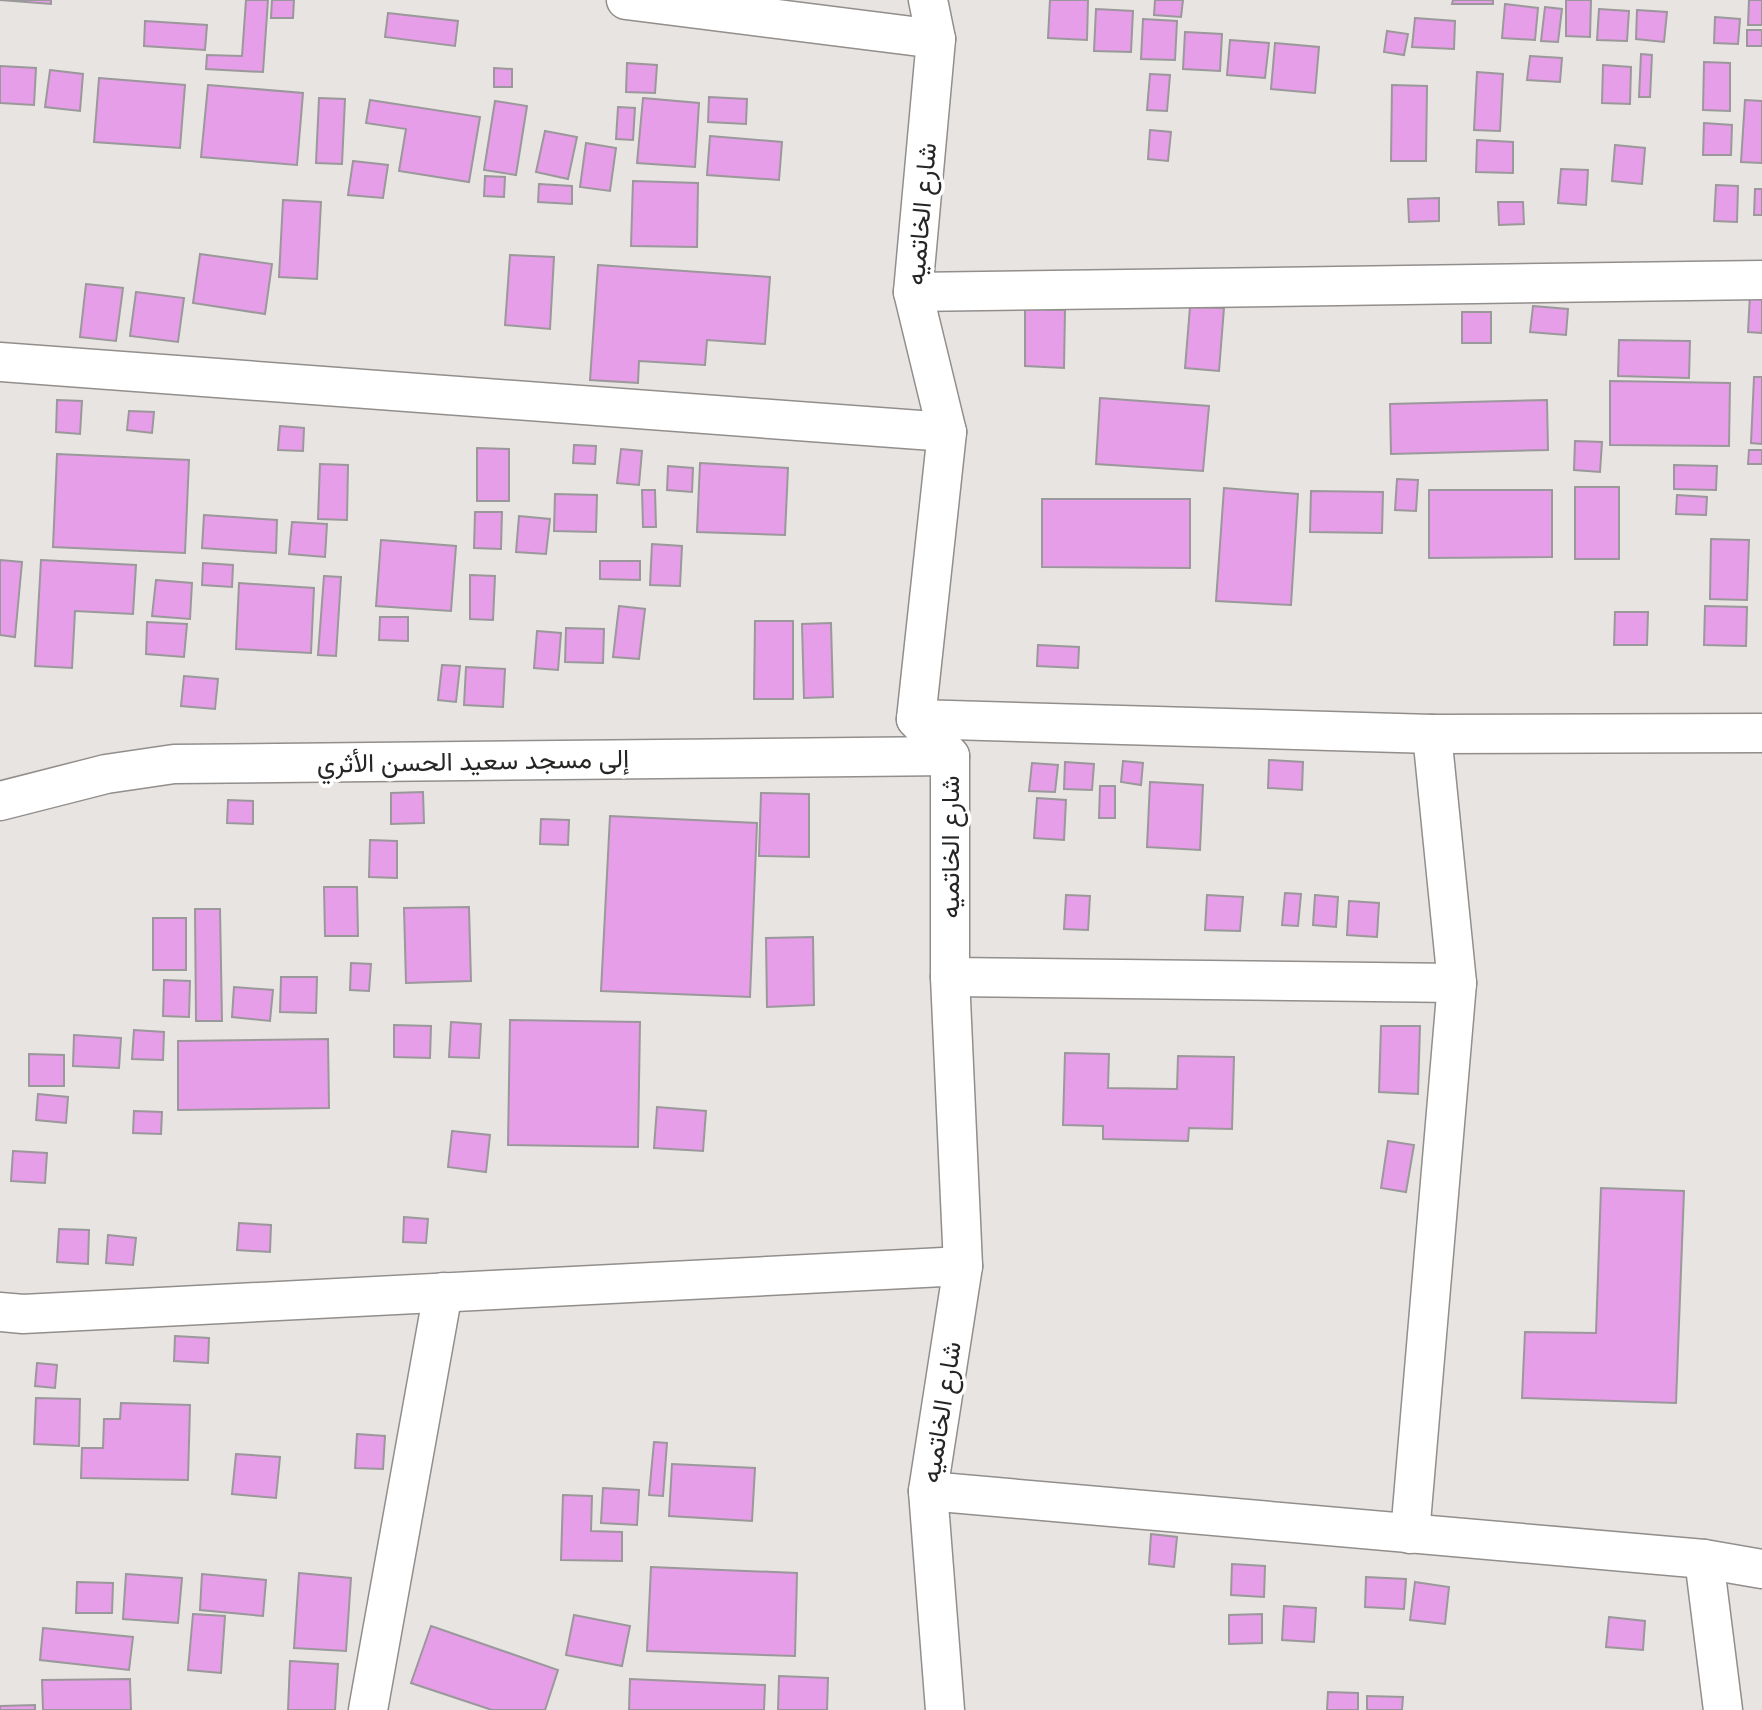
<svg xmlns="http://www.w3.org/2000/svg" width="1762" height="1710" viewBox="0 0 1762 1710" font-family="'Space Grotesk',Vazirmatn,sans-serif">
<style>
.building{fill:#e79ee8;stroke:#9b989b;stroke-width:2}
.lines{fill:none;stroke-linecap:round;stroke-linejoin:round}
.minor-casing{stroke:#918e8c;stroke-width:41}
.tertiary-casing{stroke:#918e8c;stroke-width:41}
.minor{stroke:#fff;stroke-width:38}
.tertiary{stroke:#fff;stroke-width:38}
.labels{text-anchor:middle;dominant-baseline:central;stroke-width:7;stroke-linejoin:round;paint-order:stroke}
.street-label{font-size:26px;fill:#262524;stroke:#fff}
</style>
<rect width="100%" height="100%" fill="#e8e4e2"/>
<g class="building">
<polygon points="0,0 51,0 51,4"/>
<polygon points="246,0 268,0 263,72 206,69 207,55 242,56"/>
<polygon points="272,0 294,0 293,18 271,18"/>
<polygon points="1050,0 1088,0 1087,40 1048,38"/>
<polygon points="1155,0 1183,0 1181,17 1154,15"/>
<polygon points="1453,0 1493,0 1493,4 1452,4"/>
<polygon points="1566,0 1591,0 1590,37 1566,36"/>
<polygon points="1749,0 1762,0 1762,25 1748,25"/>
<polygon points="1505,4 1538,8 1535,40 1502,38"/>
<polygon points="1545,7 1562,9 1558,42 1541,41"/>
<polygon points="1096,9 1133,11 1131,52 1094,51"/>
<polygon points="1599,9 1629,11 1627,41 1597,40"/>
<polygon points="1637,10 1667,12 1664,42 1636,39"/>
<polygon points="388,13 458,21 455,46 385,37"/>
<polygon points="1715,17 1740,19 1738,44 1714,43"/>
<polygon points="1415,18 1455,21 1454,49 1412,47"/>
<polygon points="1143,19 1177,21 1175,60 1141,59"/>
<polygon points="145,21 207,25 205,50 144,46"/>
<rect x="1747" y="30" width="15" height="16"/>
<polygon points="1387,31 1408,34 1404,55 1384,52"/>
<polygon points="1185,32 1222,34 1220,71 1183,69"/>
<polygon points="1230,40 1269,43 1265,78 1227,75"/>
<polygon points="1275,43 1319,47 1315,93 1271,89"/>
<polygon points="1641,54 1652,55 1650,97 1639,97"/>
<polygon points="1530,56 1562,58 1560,82 1527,80"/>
<polygon points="1704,62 1730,63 1730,111 1703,110"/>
<polygon points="627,63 657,65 655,93 626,92"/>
<polygon points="1603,65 1631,67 1630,104 1602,103"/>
<polygon points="0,66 36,68 34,105 0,103"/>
<polygon points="494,68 512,69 512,87 494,87"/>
<polygon points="50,70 83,74 80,111 45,107"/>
<polygon points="1477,72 1503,74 1500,131 1474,130"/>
<polygon points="1150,74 1170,75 1167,111 1147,110"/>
<polygon points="99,78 185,85 180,148 94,142"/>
<polygon points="208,85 303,93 297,165 201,157"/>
<polygon points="1392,85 1427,86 1426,161 1391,161"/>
<polygon points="709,97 747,99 746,124 708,122"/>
<polygon points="319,98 345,99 342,164 316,163"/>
<polygon points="643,98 699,103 695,167 637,163"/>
<polygon points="370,100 480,117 469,182 399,171 406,129 366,123"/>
<polygon points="1745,100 1762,101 1762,163 1741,162"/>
<polygon points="495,101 527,106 516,175 484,170"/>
<polygon points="618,107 635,108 633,140 616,139"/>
<polygon points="1704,123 1732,125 1731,155 1703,155"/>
<polygon points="1150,130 1171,132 1168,161 1148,159"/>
<polygon points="545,131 577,137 568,179 536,172"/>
<polygon points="710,136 782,142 779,180 707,175"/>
<polygon points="1477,140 1513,142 1513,173 1476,172"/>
<polygon points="586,143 616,148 610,191 580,187"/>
<polygon points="1615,145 1645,148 1642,184 1612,181"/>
<polygon points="353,161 388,165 383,198 348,195"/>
<polygon points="1561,169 1588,170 1586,205 1558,203"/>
<polygon points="485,176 505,177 504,197 484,196"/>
<polygon points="633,181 698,183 697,247 631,246"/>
<polygon points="539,184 572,186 572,204 538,202"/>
<polygon points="1716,185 1738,186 1737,222 1714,221"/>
<polygon points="1755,189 1762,189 1762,215 1754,215"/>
<polygon points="1439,198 1439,221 1409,222 1408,199"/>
<polygon points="283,200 321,202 317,279 279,277"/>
<polygon points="1498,202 1523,202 1524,224 1499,225"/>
<polygon points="200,254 272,264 265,314 193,303"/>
<polygon points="510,255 554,257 550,329 505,325"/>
<polygon points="598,265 770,277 765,344 707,340 705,365 639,361 638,383 590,380"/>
<polygon points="86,284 123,288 116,341 80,337"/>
<polygon points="136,292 184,298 178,342 130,336"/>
<polygon points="1750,294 1762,295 1762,333 1748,332"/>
<polygon points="1533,306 1568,309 1566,335 1530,332"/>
<polygon points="1190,307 1224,308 1219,371 1185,368"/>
<polygon points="1025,309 1065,310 1064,368 1025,366"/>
<rect x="1462" y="312" width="29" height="31"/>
<polygon points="1619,340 1690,341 1689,378 1618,376"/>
<polygon points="1754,377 1762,377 1762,444 1751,443"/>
<polygon points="1610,381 1730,383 1729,446 1610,445"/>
<polygon points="1100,398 1209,406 1203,471 1096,464"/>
<polygon points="57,400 82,401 80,434 56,432"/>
<polygon points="1547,400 1548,450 1391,454 1390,404"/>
<polygon points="129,411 154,412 152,433 127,430"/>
<polygon points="280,426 304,428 303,451 278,450"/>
<polygon points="1575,441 1602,442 1600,472 1574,470"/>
<polygon points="574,445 596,446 595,464 573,463"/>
<polygon points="477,448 509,449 509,501 477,501"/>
<polygon points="621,449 642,451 639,485 617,483"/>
<polygon points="1749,450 1762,450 1762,464 1748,464"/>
<polygon points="57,454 189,460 185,553 53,547"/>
<polygon points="700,463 788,468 785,535 697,532"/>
<polygon points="320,464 348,465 347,520 318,519"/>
<polygon points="1674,465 1717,466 1716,490 1674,489"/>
<polygon points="668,466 693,468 692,492 667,490"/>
<polygon points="1397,479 1418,480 1416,511 1395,510"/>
<rect x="1575" y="487" width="44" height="72"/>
<polygon points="1224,488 1298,494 1291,605 1216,601"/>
<polygon points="642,490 655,490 656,527 643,527"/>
<polygon points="1429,490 1552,490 1552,557 1429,558"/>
<polygon points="1311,491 1383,492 1382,533 1310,532"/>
<polygon points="555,494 597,495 596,532 554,531"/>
<polygon points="1677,495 1707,497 1706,515 1676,514"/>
<polygon points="1042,499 1190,499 1190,568 1042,567"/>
<polygon points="475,512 502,512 501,549 474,548"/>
<polygon points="204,515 277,520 276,553 202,548"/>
<polygon points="519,516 550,519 546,554 516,552"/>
<polygon points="292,522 327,524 325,557 289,554"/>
<polygon points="1711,539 1749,540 1747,600 1710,599"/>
<polygon points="381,540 456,546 451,611 376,606"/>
<polygon points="652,544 682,546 680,586 650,585"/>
<polygon points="0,560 22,562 15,637 0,635"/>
<polygon points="41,560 136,565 133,614 75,611 72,668 35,666"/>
<polygon points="600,561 640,561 640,580 600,579"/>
<polygon points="203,563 233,565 232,587 202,585"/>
<polygon points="470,575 495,576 493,620 470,619"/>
<polygon points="324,576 341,577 336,656 318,655"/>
<polygon points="156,580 192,583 190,619 152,616"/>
<polygon points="239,583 314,588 311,653 236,649"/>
<polygon points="619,606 645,609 639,659 613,657"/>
<polygon points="1705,606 1747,607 1746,646 1704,645"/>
<polygon points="1615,612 1648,612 1647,645 1614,645"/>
<polygon points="380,617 408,617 408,641 379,640"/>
<polygon points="755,621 793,621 793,699 754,699"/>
<polygon points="147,622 187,624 184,657 146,654"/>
<polygon points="831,623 833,697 804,698 802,624"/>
<polygon points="566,628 604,629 603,663 565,662"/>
<polygon points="537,631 561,633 558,670 534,668"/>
<polygon points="1038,645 1079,647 1078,668 1037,666"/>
<polygon points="442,665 460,666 456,702 438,700"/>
<polygon points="466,667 505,669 503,707 464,705"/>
<polygon points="184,676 218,679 215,709 181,706"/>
<polygon points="1269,760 1303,762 1302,790 1268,788"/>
<polygon points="1123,761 1143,763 1141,785 1121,782"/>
<polygon points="1065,762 1094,764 1092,790 1064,789"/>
<polygon points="1032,763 1058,765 1055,792 1029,791"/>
<polygon points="1150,782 1203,785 1200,850 1147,847"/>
<polygon points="1100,786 1115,786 1115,818 1099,818"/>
<polygon points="423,792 424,823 391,824 391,793"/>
<polygon points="761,793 809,794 809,857 759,856"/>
<polygon points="1037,798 1066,800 1064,840 1034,838"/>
<polygon points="228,800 253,801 253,824 227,823"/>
<polygon points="610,816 757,823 750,997 601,991"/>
<polygon points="541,819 569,820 568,845 540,844"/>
<polygon points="370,840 397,841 397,878 369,877"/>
<polygon points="324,887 357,887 358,936 325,936"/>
<polygon points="1285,893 1301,894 1298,926 1282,925"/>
<polygon points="1066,895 1090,896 1088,930 1064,929"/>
<polygon points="1207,895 1243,897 1240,931 1205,930"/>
<polygon points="1315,895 1338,897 1336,927 1313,925"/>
<polygon points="1349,901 1379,903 1377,937 1347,935"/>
<polygon points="469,907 471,981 406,983 404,908"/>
<polygon points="195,909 220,909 222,1021 196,1021"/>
<rect x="153" y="918" width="33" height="52"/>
<polygon points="813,937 814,1005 767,1007 766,938"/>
<polygon points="351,963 371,964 369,991 350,990"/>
<polygon points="281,977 317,977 316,1013 280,1012"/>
<polygon points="164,980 190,981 189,1017 163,1016"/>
<polygon points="234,987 273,990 270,1021 232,1017"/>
<polygon points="510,1020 640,1022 638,1147 508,1145"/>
<polygon points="451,1022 481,1024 479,1058 449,1057"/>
<polygon points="394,1025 431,1026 430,1058 394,1057"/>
<polygon points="1381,1026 1420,1026 1418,1094 1379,1092"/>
<polygon points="134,1030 164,1032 163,1060 132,1059"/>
<polygon points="74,1035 121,1038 119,1068 73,1066"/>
<polygon points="328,1039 329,1108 178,1110 178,1041"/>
<polygon points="1065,1053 1109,1054 1108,1088 1177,1089 1178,1056 1234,1057 1232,1129 1189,1128 1188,1141 1103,1139 1103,1126 1063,1125"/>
<polygon points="29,1054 64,1055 64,1086 29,1086"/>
<polygon points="38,1094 68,1097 66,1123 36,1120"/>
<polygon points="657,1107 706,1111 703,1151 654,1148"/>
<polygon points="134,1111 162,1112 161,1134 133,1133"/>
<polygon points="452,1131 490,1135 486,1172 448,1167"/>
<polygon points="1388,1141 1414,1145 1406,1192 1381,1188"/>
<polygon points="13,1151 47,1153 45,1183 11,1181"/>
<polygon points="1601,1188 1684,1191 1676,1403 1522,1398 1525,1332 1596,1333"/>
<polygon points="404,1217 428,1219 426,1243 403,1242"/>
<polygon points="239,1223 271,1225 270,1252 237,1250"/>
<polygon points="59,1229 89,1230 88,1264 57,1262"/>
<polygon points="108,1235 136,1238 133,1265 106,1263"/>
<polygon points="175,1336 209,1338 208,1363 174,1361"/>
<polygon points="37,1363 57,1365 55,1388 35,1386"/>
<polygon points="36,1398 80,1399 79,1446 34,1444"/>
<polygon points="121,1403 190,1405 188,1480 81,1478 82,1448 103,1448 104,1419 120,1419"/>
<polygon points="357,1434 385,1436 383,1469 355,1468"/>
<polygon points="654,1442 667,1443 663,1496 649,1495"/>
<polygon points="236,1454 280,1457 276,1498 232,1494"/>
<polygon points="672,1464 755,1468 752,1521 669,1516"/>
<polygon points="603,1488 639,1490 637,1525 601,1523"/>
<polygon points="563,1495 592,1496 591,1531 622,1532 622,1561 561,1560"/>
<polygon points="1151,1534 1177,1537 1174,1567 1149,1564"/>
<polygon points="1232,1564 1265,1566 1264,1597 1231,1595"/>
<polygon points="651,1567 797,1573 795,1656 647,1651"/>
<polygon points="299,1573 351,1578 346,1651 294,1648"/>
<polygon points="126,1574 182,1578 178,1623 123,1619"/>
<polygon points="202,1574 266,1580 263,1616 200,1610"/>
<polygon points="1366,1577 1406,1579 1404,1609 1365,1607"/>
<polygon points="77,1582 113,1583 112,1613 76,1613"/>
<polygon points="1415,1582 1449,1587 1445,1624 1410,1620"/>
<polygon points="1284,1606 1316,1608 1314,1642 1282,1640"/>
<polygon points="193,1614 225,1616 221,1673 188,1670"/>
<polygon points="1262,1614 1262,1643 1229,1644 1229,1615"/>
<polygon points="574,1615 630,1626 622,1666 566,1655"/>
<polygon points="1609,1617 1645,1621 1643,1650 1606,1647"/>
<polygon points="431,1626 558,1670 545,1710 492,1710 411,1683"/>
<polygon points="43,1628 133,1637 129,1670 40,1660"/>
<polygon points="290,1661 338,1664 335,1710 288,1710"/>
<polygon points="779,1676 828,1678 827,1710 778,1710"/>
<polygon points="130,1679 131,1710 43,1710 42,1680"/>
<polygon points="630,1679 765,1685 764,1710 629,1710"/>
<polygon points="1328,1692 1358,1693 1358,1710 1327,1710"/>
<polygon points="1367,1696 1403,1697 1402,1710 1367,1710"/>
<polygon points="35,1705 35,1710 0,1710 0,1706"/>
</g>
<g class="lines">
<defs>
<g id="minor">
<polyline points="626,0 936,39"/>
<polyline points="913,292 1762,280"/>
<polyline points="0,362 947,432"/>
<polyline points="916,719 1432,734 1762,733"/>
<polyline points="0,801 106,774 174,764 950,756"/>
<polyline points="950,977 1457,983"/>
<polyline points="0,1312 23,1314 963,1266"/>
<polyline points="928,1491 1704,1559 1762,1569"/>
<polyline points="1410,1534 1457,983 1432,734"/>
<polyline points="1704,1559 1723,1710"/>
<polyline points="368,1710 443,1292"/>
</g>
<polyline id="tertiary" points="928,0 936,39 913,292 947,432 916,719 950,756 950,977 963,1266 928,1491 945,1710"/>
</defs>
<use href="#minor" class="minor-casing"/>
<use href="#tertiary" class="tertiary-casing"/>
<use href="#minor" class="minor"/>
<use href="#tertiary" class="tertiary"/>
</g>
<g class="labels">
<g class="street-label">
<text transform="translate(921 214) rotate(-85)">شارع الخاتميه</text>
<text transform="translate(473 761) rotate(-1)">إلى مسجد سعيد الحسن الأثري</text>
<text transform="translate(950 847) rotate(-90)">شارع الخاتميه</text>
<text transform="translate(941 1412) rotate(-81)">شارع الخاتميه</text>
</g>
</g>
</svg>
